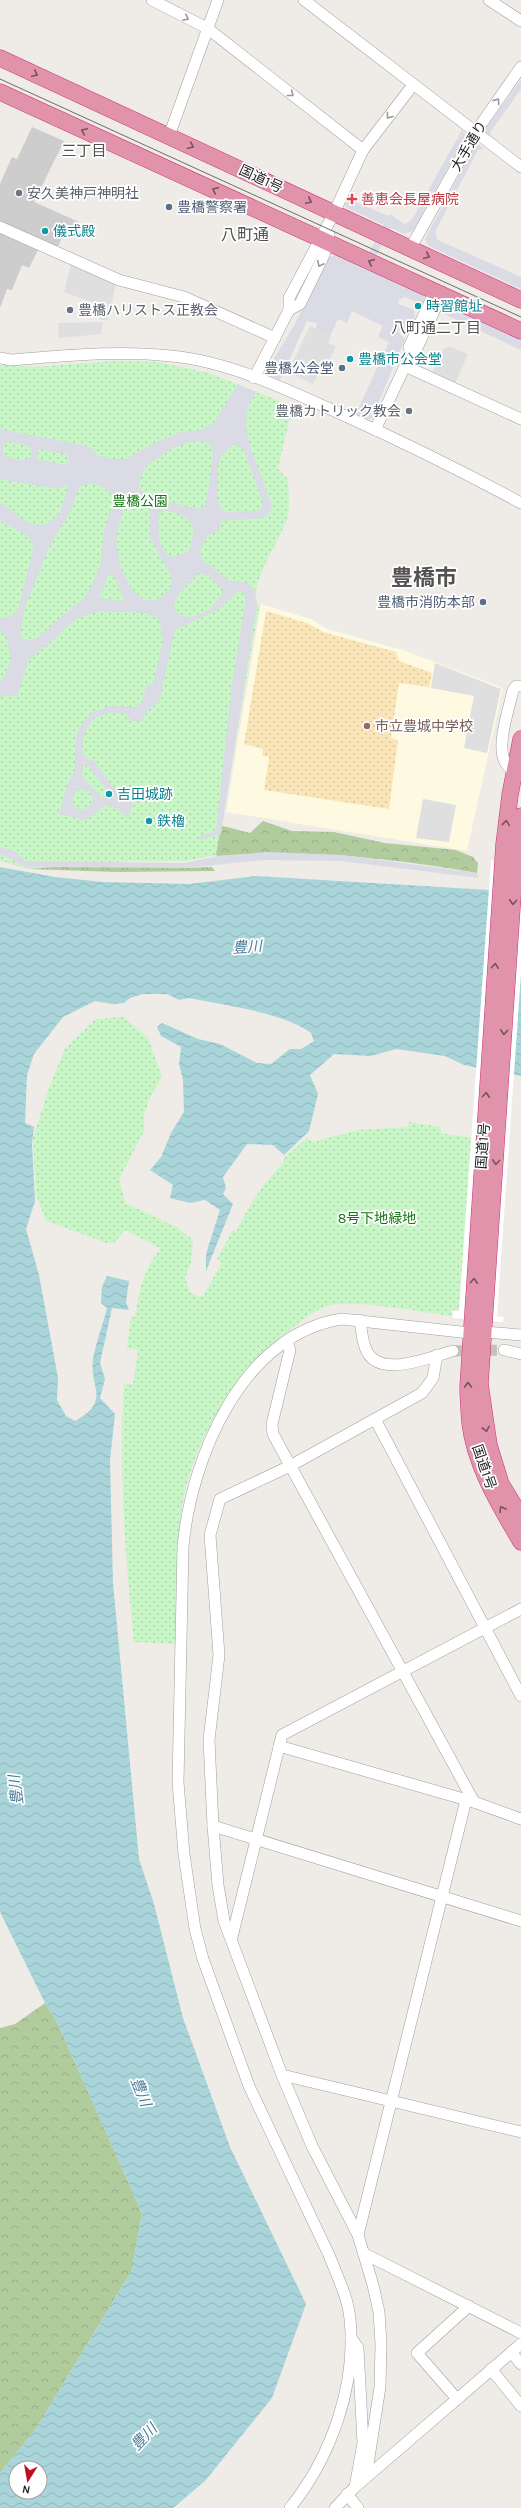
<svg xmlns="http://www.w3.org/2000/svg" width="521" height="2508" viewBox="0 0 521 2508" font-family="Karla,'Noto Sans JP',sans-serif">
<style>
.education{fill:#fdfae1}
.religious{fill:#cdcdcd}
.forest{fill:url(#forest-crowns)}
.sand{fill:url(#sand-dots)}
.park{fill:url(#park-dots)}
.parking{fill:#dfdfdf}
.plaza{fill:#dadbe5;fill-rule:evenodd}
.water{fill:url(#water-waves);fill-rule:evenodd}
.pier{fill:#fff}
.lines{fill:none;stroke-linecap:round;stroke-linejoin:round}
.minor-tunnel{stroke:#c5c2be;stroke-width:11;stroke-dasharray:11 5.5;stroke-linecap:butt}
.minor-casing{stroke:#a0a0a0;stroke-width:12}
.highway-casing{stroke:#d0307a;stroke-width:17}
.minor{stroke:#fff;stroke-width:11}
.highway{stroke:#e193ab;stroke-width:16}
.tram{stroke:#6d6d6d;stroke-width:1}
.oneway{stroke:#9a9a9a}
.oneway2{stroke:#76535e}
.worship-dot{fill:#6b7280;stroke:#fff;stroke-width:1.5}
.health-dot{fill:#e0444e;stroke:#fff;stroke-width:1.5}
.service-dot{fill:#5c6f8a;stroke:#fff;stroke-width:1.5}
.culture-dot{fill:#0f9aa8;stroke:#fff;stroke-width:1.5}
.education-dot{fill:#8d6e63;stroke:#fff;stroke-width:1.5}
.labels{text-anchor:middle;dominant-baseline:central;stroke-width:3.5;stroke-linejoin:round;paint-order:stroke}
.street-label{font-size:14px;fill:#1f1f1f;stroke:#fff}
.worship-label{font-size:14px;fill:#5b616d;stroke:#fff;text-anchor:start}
.health-label{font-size:14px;fill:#be3a42;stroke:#fff;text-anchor:start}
.service-label{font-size:14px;fill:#4e5e75;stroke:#fff;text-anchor:end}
.culture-label{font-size:14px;fill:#0d838f;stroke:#fff;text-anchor:start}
.park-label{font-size:14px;fill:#167713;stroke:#fff}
.education-label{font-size:14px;fill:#785e54;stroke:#fff;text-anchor:start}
.neighbourhood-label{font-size:15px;fill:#525252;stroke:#fff}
.water-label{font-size:15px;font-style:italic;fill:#4b7b9a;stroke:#fff}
.quarter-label{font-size:16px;fill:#525252;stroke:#fff}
.town-label{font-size:22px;font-weight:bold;fill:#525252;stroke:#fff}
</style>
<defs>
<pattern id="forest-crowns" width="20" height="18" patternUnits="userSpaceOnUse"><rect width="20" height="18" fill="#b0cc9d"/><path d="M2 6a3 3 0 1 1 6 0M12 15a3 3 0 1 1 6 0" fill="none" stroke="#97af87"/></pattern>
<pattern id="sand-dots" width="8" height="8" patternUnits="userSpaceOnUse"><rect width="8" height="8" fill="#fae5b9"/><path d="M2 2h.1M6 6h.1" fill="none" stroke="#d6c49f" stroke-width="1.8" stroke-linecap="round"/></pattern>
<pattern id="park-dots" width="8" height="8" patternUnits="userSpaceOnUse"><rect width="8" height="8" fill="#c8f6c6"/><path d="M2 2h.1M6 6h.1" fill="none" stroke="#abd2aa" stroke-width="1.8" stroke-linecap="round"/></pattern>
<pattern id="water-waves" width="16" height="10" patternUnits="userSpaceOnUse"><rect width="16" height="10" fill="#a9d5da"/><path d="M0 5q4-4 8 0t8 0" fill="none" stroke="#91b6bb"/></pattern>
</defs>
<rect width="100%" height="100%" fill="#efebe6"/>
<polygon class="education" points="261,604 311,619 327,629 403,650 503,688 467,851 226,812"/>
<g class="religious">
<polygon points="32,127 64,141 34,202 79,222 75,230 67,227 56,251 0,221 0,184 12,157 17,159"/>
<polygon points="0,232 38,250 29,268 22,265 12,290 7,289 0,308"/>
</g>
<g class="forest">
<path d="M263,821L292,831L334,832L385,843L456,850L473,857L478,863L477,873C391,858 305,849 218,856L211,853L216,830L223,826L250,833Z"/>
<polygon points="0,854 186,868 212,867 215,871 117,872 29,869 0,860"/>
<polygon points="45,2003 57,2022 142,2213 132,2270 36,2429 0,2473 0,2028 15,2024"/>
</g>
<polygon class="sand" points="266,611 307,623 323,632 396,652 399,661 432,673 429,687 399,683 391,738 398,740 389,809 264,790 269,757 262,756 263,749 244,744"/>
<g class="park">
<path d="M116,361L158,362L209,373L296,408L289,421L278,469L287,478C289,489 290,503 288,515C284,536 245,586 259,607L216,855L185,861H129L29,869L0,860V365L33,367Z"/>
<path d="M124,1017L148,1038L162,1077L149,1099L144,1116V1131L119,1179L125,1203L177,1227L193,1240L191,1262L185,1278L190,1292L198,1297L203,1296L222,1263L217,1259L233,1230L236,1232C249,1206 263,1183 283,1163V1159L307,1138L313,1142L358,1130L408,1127L409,1122L441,1127V1133L471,1138L459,1310H452L451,1316C420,1312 359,1300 331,1305C314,1308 288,1331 276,1342C225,1386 186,1455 180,1523C176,1563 179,1604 179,1644L134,1642C125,1557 119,1469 124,1383L133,1385L138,1350L127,1348L131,1317H135C140,1290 142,1270 161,1249L125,1230L115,1242L107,1243L46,1221L36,1194L33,1138L48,1091L65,1049L96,1019Z"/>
</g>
<g class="parking">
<polygon points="71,264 116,283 108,320 99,320 101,314 96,310 97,304 64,292"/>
<polygon points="103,322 101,334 59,338 58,323"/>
<polygon points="310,326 331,336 328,343 336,346 323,376 318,374 313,384 288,372"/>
<polygon points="448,346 468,354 455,384 432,374 444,348 447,349"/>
<polygon points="435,663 501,689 487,753 464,748 474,696 431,688"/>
<polygon points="423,799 456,805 449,842 416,838"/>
</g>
<g class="plaza">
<polygon points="521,80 521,89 491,131 490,136 485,132 487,126"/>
<polygon points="462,130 465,135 464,139 413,231 404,234 391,228 369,269 422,294 426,302 424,306 405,297 398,300 399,304 414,310 415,320 409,328 397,331 405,339 372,418 368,419 356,414 389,342 378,337 383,326 352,311 347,323 338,319 330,336 316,329 317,323 307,321 280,380 267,375 266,371 294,326 325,261 330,257 337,255 362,266 384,225 347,208 344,203 346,198 388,216 390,214 404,224 411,221"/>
<polygon points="478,144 484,149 478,150 435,232 438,240 521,277 521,289 429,246 425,239 474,147"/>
<polygon points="443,305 521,338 521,350 438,311"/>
<path d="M238,384L256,392L248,406L246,429L250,446L272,505L270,513L264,518L221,521L219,530L207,536L199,554L204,561L228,580L248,583L254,589L257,604L221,834L200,840L199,837L216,830L232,684L246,597L242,592L239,591L216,611L175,630L159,702L148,710L142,721H131L126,714L111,712L94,718L85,732L82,747L83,755L95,762L121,798H134L128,819L116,808L106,805L86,820L59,814L67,785L75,770L76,736L82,724L91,713L110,706L136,707L141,704L147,684L153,685L163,640L161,627L157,617L148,613L99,611L78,618L28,661L18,695L0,697V681L6,675L11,659L7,638L0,631V617L9,618L18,610L33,550L32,542L28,536L0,521V502L25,521L39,526L47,524L60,513L69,485L59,489L0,479V429L82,445L91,448L99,456L111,459H126L156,442L181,432L201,430L213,424ZM201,441L210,444L213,456L206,504L199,509L188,507L148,495L139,488L140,480L146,466L169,450L190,442ZM10,442L29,446L32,452L31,457L23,460L6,457L3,453V445ZM232,445L239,446L245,452L263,503L262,508L257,511L227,512L222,509L217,500L218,464L221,456ZM39,449L66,454L69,460L64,465L37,459ZM91,483L104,487L114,497L104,532L100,565L93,583L85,597L37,638L30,640L23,639L20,634L25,607L49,547L71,510L79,487ZM132,493L141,495L147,501L150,509V538L170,574L172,582L170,589L159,599L149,601L143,599L131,588L121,568L116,543L119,526L124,506ZM164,510L180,514L191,523L194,531L190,549L181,555L171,557L165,552L159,540L158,516ZM198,573L208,576L223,590V592L213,607L200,615L185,618L177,613L174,606L177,596ZM109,574L113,575L122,594L124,599L121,601L99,598ZM83,765L88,766L107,790L105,796L101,797L82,777ZM82,789L89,791L93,799L91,804L85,809H77L72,802L76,790Z"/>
<polygon points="0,847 16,852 25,861 185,863 218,856 267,852 343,855 477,873 479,878 341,861 263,860 186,868 26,867 0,854"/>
</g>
<path class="water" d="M0,867L55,877L103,882L189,884L256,876L521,892V1076L464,1065L445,1056L396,1049L371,1056L334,1054L310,1075L318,1094L309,1131L284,1155L273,1145L247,1144L223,1177L226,1188L223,1194L233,1204L206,1271V1254L220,1210L205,1200L190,1203L170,1198L173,1185L150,1170L161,1157L171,1133L184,1112L183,1080L179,1064L181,1047L161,1036L157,1027L162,1023L198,1039L220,1044L257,1063L271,1064L290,1049H301L314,1041L311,1033C280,1011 226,1006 189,998L179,1000L167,994H143L130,998L124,1003L112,1004L95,1001L63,1017L34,1054L27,1075L25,1123L34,1127L32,1144L35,1201L26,1229L39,1275L49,1329L58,1378L57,1400L66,1416L75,1421C112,1400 89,1388 93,1359C96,1342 103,1325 107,1308L101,1303L102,1287L107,1276L129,1281L126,1302L129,1310L112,1308L100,1363L105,1379L100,1398L115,1414L110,1460L113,1583L139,1859L154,1904L183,2018L230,2147L306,2304L272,2398L205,2481L173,2508H0V2473L36,2429L132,2270L142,2213L57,2022L45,2003L0,1912ZM16,2468H40V2492H16Z"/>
<polygon class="pier" points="491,860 521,865 521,974 497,1316 504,1317 503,1322 453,1318 453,1311 459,1311"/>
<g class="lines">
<polyline class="minor-tunnel" points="453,1351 504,1350"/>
<defs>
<g id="minor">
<polyline points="152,0 207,28 363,150"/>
<polyline points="304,0 521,167"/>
<polyline points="489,0 521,21"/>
<polyline points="169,136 218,0"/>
<polyline points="0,227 119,280 184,297 275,338"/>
<polyline points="410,249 475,133 521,67"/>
<polyline points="289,310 300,304 324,255 329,235"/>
<polyline points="409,347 435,291"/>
<path d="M0,358L11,360C64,356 118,350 171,356C228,361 288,390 339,413C401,441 462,471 521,503"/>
<polyline points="405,366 521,419"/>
<polyline points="254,378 289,310 289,298 334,213 363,150 413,85"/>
<polyline points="375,430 405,366 411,361 442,294"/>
<path d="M515,771C489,761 509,711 513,690L516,686H521"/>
<path d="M360,1320C361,1328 362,1338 365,1347C376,1381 429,1357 453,1351"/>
<polyline points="485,1332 521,1335"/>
<polyline points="287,1342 290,1350 272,1424 273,1434 474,1802"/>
<polyline points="504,1350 521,1354"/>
<polyline points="375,1419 521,1696"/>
<polyline points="279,1746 474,1802 521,1819"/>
<polyline points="213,1826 521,1921"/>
<polyline points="232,1937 282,1735 521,1609"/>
<polyline points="282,2075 521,2132"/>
<polyline points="358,2235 466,1800"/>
<polyline points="365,2254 521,2333"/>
<polyline points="511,2352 521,2364"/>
<polyline points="491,2369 521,2406"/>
<polyline points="457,2399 417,2353 469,2306"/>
<polyline points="366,2477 380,2387 381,2344 379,2312 373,2285 358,2235 312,2146 282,2075 224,1921 218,1885 213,1826 209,1740 219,1655 210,1535 220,1499 290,1466 422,1393 433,1378 437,1355"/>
<polyline points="355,2487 521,2344"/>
<polyline points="347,2494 358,2508"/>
<path d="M290,2508C331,2457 357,2385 350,2319C348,2297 337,2276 329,2255L249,2086L203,1959L195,1929L184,1854L178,1782L183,1547C191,1458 242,1334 342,1319L470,1333"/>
<polyline points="335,2508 355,2487 363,2443 358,2348 351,2338"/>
</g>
<g id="highway">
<polyline points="0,58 521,300"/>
<polyline points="0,92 521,331"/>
<path d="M521,739L510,795L504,844L468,1386C468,1398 469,1411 470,1423C475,1466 500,1506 521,1542"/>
<polyline points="521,816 515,864 480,1384 489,1445 501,1484 521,1517"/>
</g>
</defs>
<use href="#minor" class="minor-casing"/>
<use href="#highway" class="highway-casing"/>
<use href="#minor" class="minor"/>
<use href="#highway" class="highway"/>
<polyline class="tram" points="0,79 521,317"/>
</g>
<defs><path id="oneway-chevron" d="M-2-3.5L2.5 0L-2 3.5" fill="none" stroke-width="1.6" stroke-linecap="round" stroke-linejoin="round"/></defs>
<g class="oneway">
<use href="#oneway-chevron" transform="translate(186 18) rotate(27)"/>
<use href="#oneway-chevron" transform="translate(291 94) rotate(38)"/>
<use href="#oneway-chevron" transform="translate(497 101) rotate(-55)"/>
<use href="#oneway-chevron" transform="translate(389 116) rotate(127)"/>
<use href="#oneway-chevron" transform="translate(320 264) rotate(116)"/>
</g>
<g class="oneway2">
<use href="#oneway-chevron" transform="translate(35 74) rotate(25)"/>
<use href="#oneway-chevron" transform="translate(84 131) rotate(-155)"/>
<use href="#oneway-chevron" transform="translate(191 146) rotate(25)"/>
<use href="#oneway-chevron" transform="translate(215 190) rotate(-155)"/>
<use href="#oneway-chevron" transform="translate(309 201) rotate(25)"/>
<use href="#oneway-chevron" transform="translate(427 256) rotate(25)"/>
<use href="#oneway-chevron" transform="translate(371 262) rotate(-155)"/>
<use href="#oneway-chevron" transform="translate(506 823) rotate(-84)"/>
<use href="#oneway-chevron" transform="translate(513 902) rotate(94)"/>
<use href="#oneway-chevron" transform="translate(495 966) rotate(-86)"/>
<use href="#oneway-chevron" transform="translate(504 1032) rotate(94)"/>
<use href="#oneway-chevron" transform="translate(486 1095) rotate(-86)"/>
<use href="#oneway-chevron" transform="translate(496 1162) rotate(94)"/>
<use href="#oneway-chevron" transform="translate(474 1281) rotate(-86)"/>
<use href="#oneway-chevron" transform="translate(468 1385) rotate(-90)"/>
<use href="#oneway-chevron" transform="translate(486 1429) rotate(78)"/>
<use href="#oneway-chevron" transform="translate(502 1509) rotate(-120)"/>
</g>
<g class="worship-dot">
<circle cx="19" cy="193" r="4"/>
<circle cx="70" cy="310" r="4"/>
<circle cx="409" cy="411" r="4"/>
</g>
<path class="health-dot" d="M350 193h4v4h4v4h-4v4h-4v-4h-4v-4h4z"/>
<g class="service-dot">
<circle cx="169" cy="207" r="4"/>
<circle cx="342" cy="368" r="4"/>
<circle cx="483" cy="602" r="4"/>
</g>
<g class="culture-dot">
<circle cx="45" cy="231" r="4"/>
<circle cx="418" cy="306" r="4"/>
<circle cx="350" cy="359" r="4"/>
<circle cx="109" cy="794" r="4"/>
<circle cx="149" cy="821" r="4"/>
</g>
<circle class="education-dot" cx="367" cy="726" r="4"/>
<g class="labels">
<g class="street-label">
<text transform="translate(469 146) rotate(-59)">大手通り</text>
<text transform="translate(261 179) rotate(25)">国道1号</text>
<text transform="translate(483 1146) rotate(-86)">国道1号</text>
<text transform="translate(484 1467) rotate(71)">国道1号</text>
</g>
<g class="worship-label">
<text x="27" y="193">安久美神戸神明社</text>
<text x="78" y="310">豊橋ハリストス正教会</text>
<text x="401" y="411" text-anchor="end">豊橋カトリック教会</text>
</g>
<g class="health-label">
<text x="361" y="199">善恵会長屋病院</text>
</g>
<g class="service-label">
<text x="177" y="207" text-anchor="start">豊橋警察署</text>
<text x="334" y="368">豊橋公会堂</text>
<text x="475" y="602">豊橋市消防本部</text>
</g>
<g class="culture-label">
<text x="53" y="231">儀式殿</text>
<text x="426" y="306">時習館址</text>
<text x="358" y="359">豊橋市公会堂</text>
<text x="117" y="794">吉田城跡</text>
<text x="157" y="821">鉄櫓</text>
</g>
<g class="park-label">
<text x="140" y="501">豊橋公園</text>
<text x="377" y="1218">8号下地緑地</text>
</g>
<g class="education-label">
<text x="375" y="726">市立豊城中学校</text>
</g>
<g class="neighbourhood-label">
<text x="84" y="151">三丁目</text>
<text x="436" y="328">八町通二丁目</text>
</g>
<g class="water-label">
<text transform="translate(247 947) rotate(-4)">豊川</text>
<text transform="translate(16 1790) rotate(-97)">豊川</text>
<text transform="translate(141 2092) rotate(68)">豊川</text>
<text transform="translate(144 2437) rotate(-46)">豊川</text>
</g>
<g class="quarter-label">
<text x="245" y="234">八町通</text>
</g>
<g class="town-label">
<text x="424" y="578">豊橋市</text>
</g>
</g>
<g transform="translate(28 2480) rotate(191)"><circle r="19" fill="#ffffff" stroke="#a5a5a5"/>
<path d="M0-3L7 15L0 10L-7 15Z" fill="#c10d22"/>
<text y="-6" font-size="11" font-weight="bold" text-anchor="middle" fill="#1f1f1f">N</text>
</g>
</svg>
